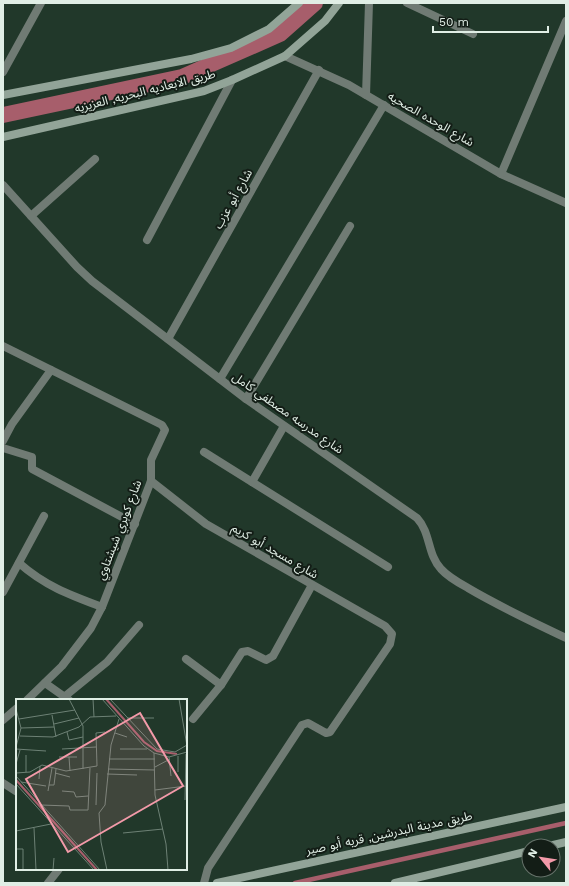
<svg xmlns="http://www.w3.org/2000/svg" width="569" height="886" viewBox="0 0 569 886" font-family="'Work Sans','Noto Sans Arabic',sans-serif">
<style>
.lines{fill:none;stroke-linecap:round;stroke-linejoin:round}
.stream{stroke:#a75e6b;stroke-width:4.5}
.canal{stroke:#a75e6b;stroke-width:16}
.street{stroke:#707b74;stroke-width:8}
.secondary{stroke:#92a498;stroke-width:8}
.labels{text-anchor:middle;dominant-baseline:central;stroke-width:4;stroke-linejoin:round;paint-order:stroke}
.street-label{font-size:12px;fill:#e0eee5;stroke:#131d16}
.inset-river{fill:none;stroke:#a75e6b;stroke-width:2}
.inset-road{fill:none;stroke:#6d8175;stroke-width:1}
.view{fill:#f39aa9;fill-opacity:0.15;stroke:#f39aa9;stroke-width:2}
.inset-edge{fill:none;stroke:#e0eee5;stroke-width:2}
</style>
<rect width="100%" height="100%" fill="#21382a"/>
<g class="lines">
<polyline class="stream" points="295,883 566,823"/>
<polyline class="canal" points="3,115 182,77 280,34 315,3"/>
<g class="street">
<polyline points="407,3 473,34"/>
<polyline points="285,56 349,85 501,174 566,203"/>
<polyline points="3,72 41,3"/>
<polyline points="366,95 369,3"/>
<polyline points="501,174 566,21"/>
<path d="M3,185L77,267L92,281L246,399L417,518C431,533 427,554 441,569C448,577 459,583 468,588C500,607 533,622 566,638"/>
<polyline points="31,216 95,159"/>
<polyline points="147,240 232,80"/>
<polyline points="168,339 319,70"/>
<polyline points="3,346 162,425 165,430 151,460 151,481 102,607 91,628 62,666 27,700"/>
<polyline points="220,379 384,105"/>
<polyline points="246,399 350,226"/>
<polyline points="3,441 12,424 51,370"/>
<polyline points="3,448 32,457 32,469 135,524"/>
<polyline points="204,452 388,567"/>
<polyline points="151,481 206,524 385,626 392,634 390,644 330,732 326,733 308,723 302,725 208,868 204,883"/>
<polyline points="252,482 284,426"/>
<path d="M19,563C45,586 70,595 102,607"/>
<polyline points="3,592 44,516"/>
<polyline points="186,659 221,685"/>
<polyline points="45,683 69,700"/>
<polyline points="64,697 107,662 139,625"/>
<polyline points="193,719 221,685 242,652 248,651 266,660 273,656 312,585"/>
<polyline points="3,720 17,708"/>
<polyline points="3,783 17,792"/>
<polyline points="48,883 59,869"/>
</g>
<g class="secondary">
<polyline points="3,95 191,59 231,48 269,29 299,3"/>
<polyline points="3,137 204,91 232,80 285,56 325,21 339,3"/>
<polyline points="549,846 566,842"/>
<polyline points="217,883 566,807"/>
<polyline points="395,883 529,851"/>
</g>
</g>
<g class="labels">
<g class="street-label">
<text transform="translate(145 91) rotate(-14)">طريق الابعاديه البحريه, العزيزيه</text>
<text transform="translate(431 119) rotate(30)">شارع الوحده الصحيه</text>
<text transform="translate(233 199) rotate(-61)">شارع أبو عزب</text>
<text transform="translate(288 413) rotate(35)">شارع مدرسه مصطفي كامل</text>
<text transform="translate(119 530) rotate(-69)">شارع كوبري شيشتاوي</text>
<text transform="translate(275 551) rotate(30)">شارع مسجد أبو كريم</text>
<text transform="translate(389 833) rotate(-12)">طريق مدينة البدرشين, قريه أبو صير</text>
</g>
</g>
<g transform="translate(16 699)">
<rect width="171" height="171" fill="#21382a"/>
<path class="inset-river" d="M90,0L128,43L141,52L161,55M0,81L81,171"/>
<path class="inset-road" d="M53,0L67,27V70M77,0L78,18M86,0L128,47L138,54L153,58L171,53M94,0L141,50L159,53L171,46M163,0L171,47M0,10L5,29L0,48M36,16L40,38M111,19H138M3,20L59,11M38,25L63,19M5,29L38,28M51,33L53,41L67,38M99,34L111,38M4,37L37,38L63,28L74,18L100,17M0,50L30,52M46,50L80,48M104,50H131M138,54L139,96L150,145L152,171M162,57V73M43,58H61M53,58L54,72M153,58L155,77M93,60H139M0,65L4,51M139,68L154,60M92,70L139,71M10,73V56M0,74L14,73L26,66L50,72L81,67L80,34L89,33M39,74L54,78M91,75L121,76M0,77L84,171M23,80L24,67M5,83L30,87M0,85L78,171M33,86H38L40,70M139,91L170,87M32,92L36,69M46,92L58,93L60,98L72,97M169,101L170,55M25,106L53,107L54,111H72L74,69M80,106L81,74M18,129L20,171M0,132L35,125M107,134L147,130M0,150H7V171M37,171L38,159M91,171L85,143L83,114L89,106L95,46L103,20"/>
<path class="view" d="M124,14L167,87L52,153L10,80Z"/>
<rect width="171" height="171" class="inset-edge"/>
</g>
<rect width="569" height="886" fill="none" stroke="#e0eee5" stroke-width="8"/>
<g transform="translate(541 858) rotate(300)"><circle r="19" fill="#131d16" stroke="#657169"/>
<path d="M0-3L7 15L0 10L-7 15Z" fill="#f39aa9"/>
<text y="-6" font-size="11" font-weight="bold" text-anchor="middle" fill="#e0eee5">N</text>
</g>
<path d="M433 26v6h115v-6" fill="none" stroke="#e0eee5" stroke-width="2"/>
<text x="439" y="26" font-size="12" fill="#e0eee5" stroke="#131d16" stroke-width="3" paint-order="stroke">50 m</text>
</svg>
